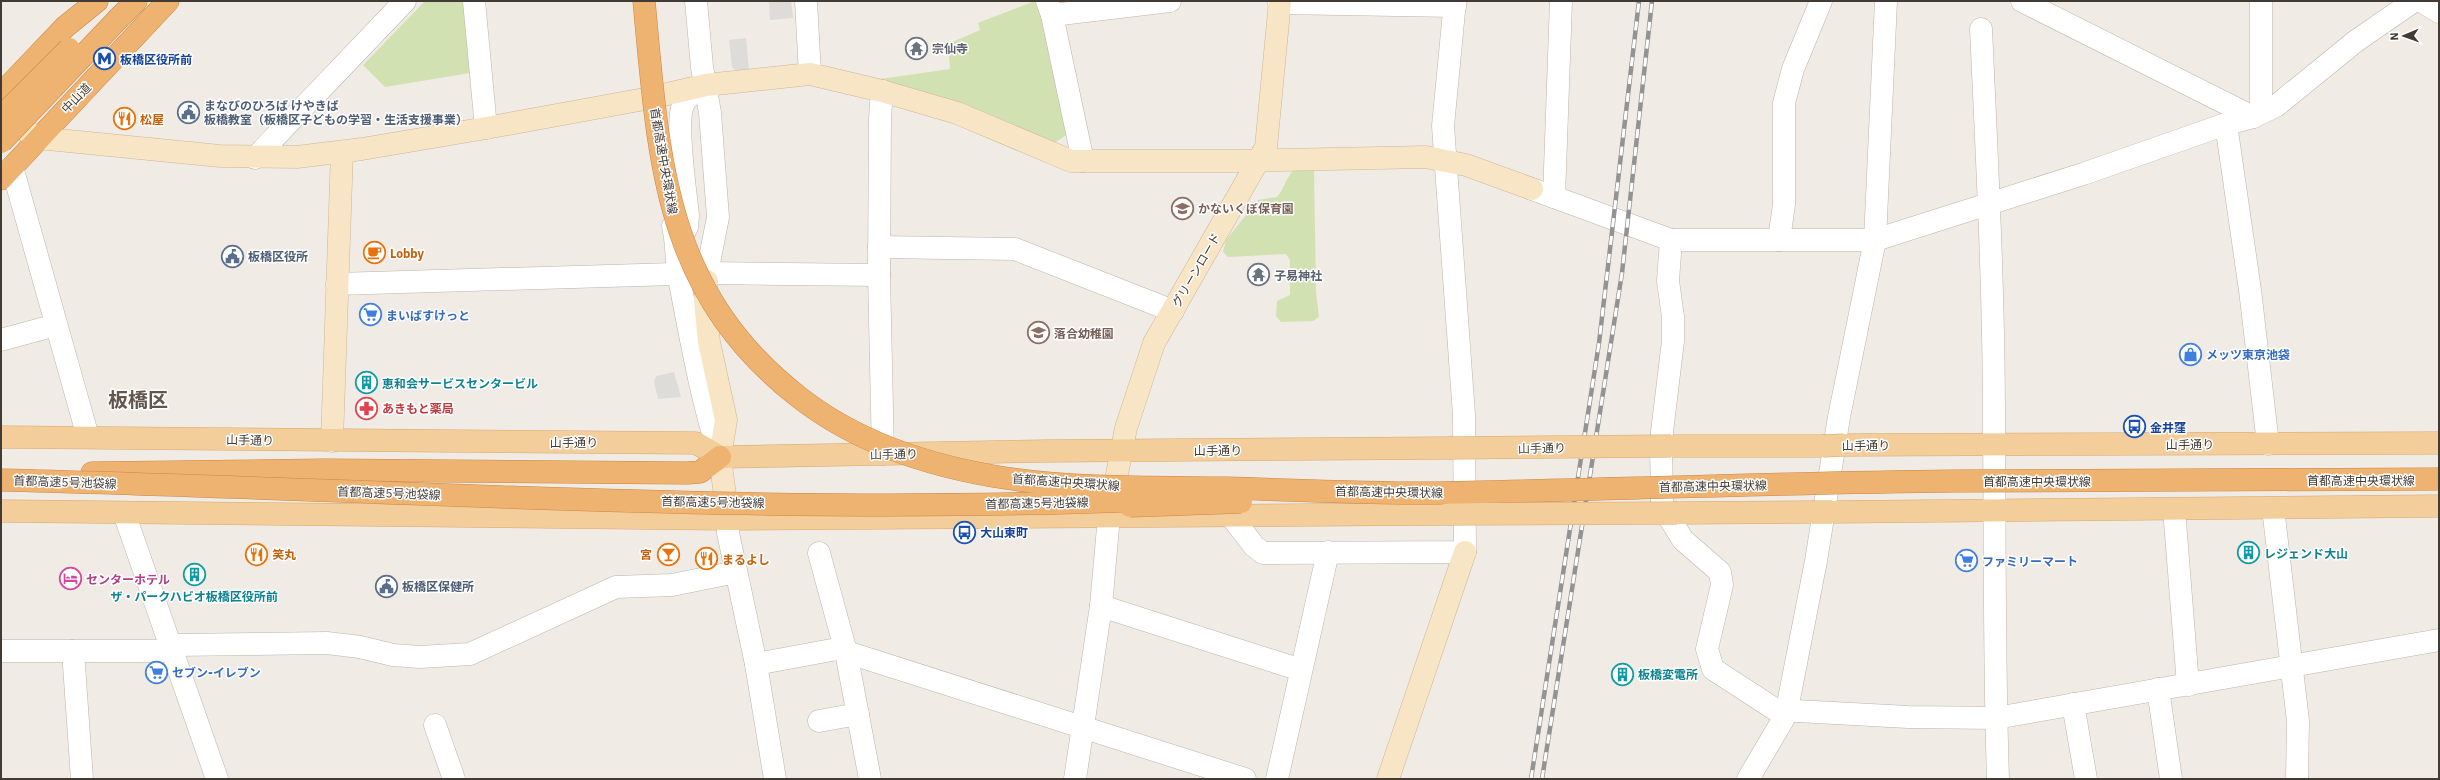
<svg xmlns="http://www.w3.org/2000/svg" width="2440" height="780" viewBox="0 0 2440 780" font-family="'IBM Plex Sans','Noto Sans JP',sans-serif">
<style>
.green{fill:#d2e1b1}
.parking{fill:#dedcd9}
.lines{fill:none;stroke-linecap:round;stroke-linejoin:round}
.street-casing{stroke:#bdb4ab;stroke-width:23}
.secondary-casing{stroke:#ccb798;stroke-width:23}
.primary-casing{stroke:#d6a76c;stroke-width:23}
.highway-casing{stroke:#cc8642;stroke-width:23}
.street{stroke:#fff;stroke-width:22}
.secondary{stroke:#f8e5c6;stroke-width:22}
.primary{stroke:#f3cd9a;stroke-width:22}
.highway{stroke:#eeb371;stroke-width:22}
.rail-casing{stroke:#939393;stroke-width:4.5}
.rail{stroke:#fff;stroke-width:3;stroke-dasharray:9;stroke-linecap:butt}
.primary-bridge-casing{stroke:#d6a76c;stroke-width:23;stroke-linecap:butt}
.highway-bridge-casing{stroke:#cc8642;stroke-width:23;stroke-linecap:butt}
.primary-bridge{stroke:#f3cd9a;stroke-width:22}
.highway-bridge{stroke:#eeb371;stroke-width:22}
.labels{text-anchor:middle;dominant-baseline:central;stroke-width:3;stroke-linejoin:round;paint-order:stroke}
.worship-label{font-size:12px;font-weight:bold;fill:#5b616d;stroke:#fff;text-anchor:start}
.transit-label{font-size:12px;font-weight:bold;fill:#164399;stroke:#fff;text-anchor:start}
.street-label{font-size:12px;fill:#423b35;stroke:#fff}
.service-label{font-size:12px;font-weight:bold;fill:#4e5e75;stroke:#fff;text-anchor:start}
.food-label{font-size:12px;font-weight:bold;fill:#c56008;stroke:#fff;text-anchor:start}
.education-label{font-size:12px;font-weight:bold;fill:#785e54;stroke:#fff;text-anchor:start}
.shop-label{font-size:12px;font-weight:bold;fill:#366cbe;stroke:#fff;text-anchor:start}
.culture-label{font-size:12px;font-weight:bold;fill:#0d838f;stroke:#fff;text-anchor:start}
.health-label{font-size:12px;font-weight:bold;fill:#be3a42;stroke:#fff;text-anchor:start}
.hotel-label{font-size:12px;font-weight:bold;fill:#b23c85;stroke:#fff;text-anchor:start}
.town-label{font-size:20px;font-weight:bold;fill:#63574d;stroke:#fff}
</style>
<rect width="100%" height="100%" fill="#f0ebe4"/>
<g class="green">
<polygon points="425,1 464,1 470,73 385,87 363,65"/>
<polygon points="1035,1 1044,22 1068,134 1054,143 873,80 950,69 948,44 980,30 978,23"/>
<path d="M1295,169L1314,170L1316,292L1319,317L1313,321L1281,322L1276,316L1277,301L1290,295V260L1286,254L1228,257L1223,252L1226,240L1258,200L1277,197C1285,188 1285,178 1295,169Z"/>
</g>
<g class="parking">
<polygon points="769,1 791,1 793,18 770,20"/>
<polygon points="746,38 749,71 738,72 732,67 729,40"/>
<polygon points="674,372 681,397 658,399 654,382 656,376"/>
</g>
<g class="lines">
<defs>
<g id="street">
<polyline points="474,1 486,128"/>
<polyline points="696,1 702,67 710,113 718,217 707,273"/>
<polyline points="806,1 810,74"/>
<polyline points="1047,1 1052,15 1083,161"/>
<polyline points="2022,1 2253,117"/>
<polyline points="2261,1 2261,112"/>
<polyline points="2421,1 2439,12"/>
<polyline points="1279,3 1455,6"/>
<polyline points="1052,15 1170,1"/>
<path d="M1981,29C1987,160 1994,292 1994,424C1995,543 1994,661 1998,779"/>
<polyline points="882,91 880,118 879,275 883,454"/>
<polyline points="2226,124 2250,290 2268,444"/>
<polyline points="255,158 405,1"/>
<polyline points="12,167 88,437"/>
<polyline points="1532,189 1671,240 1875,240 2083,174 2226,124 2253,117 2276,106 2356,41 2414,1"/>
<polyline points="1554,197 1561,1"/>
<path d="M673,226C677,244 676,260 679,278C691,339 701,398 720,457"/>
<polyline points="1671,240 1668,281 1673,317 1673,341 1661,440 1662,506 1683,540 1720,572 1722,585 1707,649 1713,669 1776,710 1908,717 1996,718 2439,640"/>
<polyline points="1779,240 1784,204 1784,103 1793,69 1821,1"/>
<path d="M678,244L687,227L688,216C686,193 675,124 683,105C687,95 698,90 706,85"/>
<polyline points="879,247 1015,249 1173,311"/>
<polyline points="337,284 707,273 879,275"/>
<polyline points="1,340 56,325"/>
<polyline points="2273,508 2298,721 2297,779"/>
<polyline points="2174,509 2188,685"/>
<polyline points="124,513 217,779"/>
<polyline points="1231,516 1254,546 1263,553 1465,552 1464,415 1443,126 1455,1"/>
<polyline points="728,519 728,533 756,664 775,779"/>
<polyline points="819,553 846,652 870,779"/>
<polyline points="1101,606 1301,670"/>
<polyline points="171,645 327,643 360,647 393,655 420,657 470,654 616,587 672,585 736,572"/>
<polyline points="1,651 174,651"/>
<polyline points="73,651 82,779"/>
<polyline points="756,664 837,649 1245,779"/>
<polyline points="2158,689 2171,779"/>
<polyline points="2073,704 2086,779"/>
<polyline points="819,721 858,714"/>
<polyline points="435,725 454,779"/>
<polyline points="1075,779 1101,606 1109,516"/>
<polyline points="1277,779 1328,552"/>
<polyline points="1748,779 1784,718 1788,704 1816,561 1839,417 1875,240 1886,1"/>
</g>
<g id="secondary">
<polyline points="1,116 38,138 220,156 297,157 362,149 486,128 650,98 706,85 810,74 882,91 957,113 1071,161 1236,161 1426,157 1466,165 1532,189"/>
<polyline points="707,281 705,300 709,342 726,420 720,457 728,519"/>
<polyline points="332,441 342,152"/>
<polyline points="1111,505 1126,428 1154,343 1266,147 1280,1"/>
<polyline points="1388,779 1465,552"/>
</g>
<g id="primary">
<polyline points="1,437 696,443 720,457 1047,451 1449,448"/>
<polyline points="1844,445 2439,443"/>
<polyline points="1671,446 1823,446"/>
<polyline points="1,511 728,519 1449,514"/>
<polyline points="1832,512 2439,506"/>
<polyline points="1677,513 1812,512"/>
</g>
<g id="highway">
<polyline points="119,18 136,1"/>
<polyline points="1,94 65,27 97,1"/>
<polyline points="1,179 168,1"/>
<polyline points="92,473 325,470 687,473 700,472 720,457"/>
</g>
</defs>
<use href="#street" class="street-casing"/>
<use href="#secondary" class="secondary-casing"/>
<use href="#primary" class="primary-casing"/>
<use href="#highway" class="highway-casing"/>
<use href="#street" class="street"/>
<use href="#secondary" class="secondary"/>
<use href="#primary" class="primary"/>
<use href="#highway" class="highway"/>
<defs>
<g id="rail">
<polyline points="1531,779 1599,343 1639,1"/>
<polyline points="1542,779 1622,273 1652,1"/>
</g>
</defs>
<use href="#rail" class="rail-casing"/>
<use href="#rail" class="rail"/>
<defs>
<g id="primary-bridge">
<polyline points="1823,446 1844,445"/>
<polyline points="1449,448 1671,446"/>
<polyline points="1812,512 1832,512"/>
<polyline points="1449,514 1677,513"/>
</g>
<g id="highway-bridge">
<path d="M644,1C659,160 663,292 800,398C858,443 933,467 1005,478C1077,489 1153,487 1226,488C1293,490 1359,493 1426,493C1497,492 1567,490 1637,488C1743,485 1848,482 1954,481C2115,479 2277,480 2439,479"/>
<polyline points="1,117 69,49"/>
<polyline points="1,142 119,18"/>
<path d="M1,480C383,489 764,516 1146,500"/>
<polyline points="1130,506 1241,502"/>
</g>
</defs>
<use href="#primary-bridge" class="primary-bridge-casing"/>
<use href="#highway-bridge" class="highway-bridge-casing"/>
<use href="#primary-bridge" class="primary-bridge"/>
<use href="#highway-bridge" class="highway-bridge"/>
</g>
<defs>
<symbol id="temple-ring" viewBox="-11 -11 22 22"><circle r="9.5" fill="#fff" stroke="#6b7280" stroke-width="1.5"/><path d="M0-6L5-2H3V0L6.5 2.5H4V6H1.5V3h-3V6H-4V2.5H-6.5L-3 0V-2H-5Z" fill="#6b7280"/></symbol>
<symbol id="metro-ring" viewBox="-11 -11 22 22"><circle r="9.5" fill="#fff" stroke="#1a4fb4" stroke-width="1.5"/><path d="M-5.5 5V-5H-3L0 0L3-5H5.5V5H3V-.5L0 4L-3-.5V5Z" fill="#1a4fb4"/></symbol>
<symbol id="civic-ring" viewBox="-11 -11 22 22"><circle r="9.5" fill="#fff" stroke="#5c6f8a" stroke-width="1.5"/><path d="M-.6-6.5H3V-4.5H.6V-3L4-1V1h2V6H-6V1h2V-1L-.6-3ZM-1.2 2.5V6h2.4V2.5Z" fill="#5c6f8a"/></symbol>
<symbol id="restaurant-ring" viewBox="-11 -11 22 22"><circle r="9.5" fill="#fff" stroke="#e8710a" stroke-width="1.5"/><path d="M-5-6h1v4h1v-4h1v4h1v-4h1v5L-1.5 .5V6h-2V.5L-5-1ZM5-6V6H3V1.5H1.5Q1.5-4 5-6Z" fill="#e8710a"/></symbol>
<symbol id="school-ring" viewBox="-11 -11 22 22"><circle r="9.5" fill="#fff" stroke="#8d6e63" stroke-width="1.5"/><path d="M0-5L7-2L0 1L-7-2ZM-4 1L0 2.5L4 1V4Q0 6-4 4Z" fill="#8d6e63"/></symbol>
<symbol id="cafe-ring" viewBox="-11 -11 22 22"><circle r="9.5" fill="#fff" stroke="#e8710a" stroke-width="1.5"/><path d="M-5.5-4.5H6V0H3Q3 3.5 0 3.5H-2.5Q-5.5 3.5-5.5 0ZM3-3.2v2h1.7v-2ZM-6 4.5H4V6H-6Z" fill="#e8710a"/></symbol>
<symbol id="supermarket-ring" viewBox="-11 -11 22 22"><circle r="9.5" fill="#fff" stroke="#3f7fe0" stroke-width="1.5"/><path d="M-6-5.5h2.5l.6 2H6L4.5 2H-2.5L-4.4-4H-6ZM-1.5 3.2a1.3 1.3 0 1 0 .1 0ZM3 3.2a1.3 1.3 0 1 0 .1 0Z" fill="#3f7fe0"/></symbol>
<symbol id="shop-ring" viewBox="-11 -11 22 22"><circle r="9.5" fill="#fff" stroke="#3f7fe0" stroke-width="1.5"/><path d="M-5-2.5h2.3a2.7 3.5 0 0 1 5.4 0H5L5.5 6h-11ZM-1.5-2.5h3a1.5 2.3 0 0 0-3 0Z" fill="#3f7fe0"/></symbol>
<symbol id="building-ring" viewBox="-11 -11 22 22"><circle r="9.5" fill="#fff" stroke="#0f9aa8" stroke-width="1.5"/><path d="M-4-6H4V6H1V3H-1V6H-4ZM-2.5-4.3h1.7v1.8h-1.7ZM.8-4.3h1.7v1.8H.8ZM-2.5-1h1.7V.8h-1.7ZM.8-1h1.7V.8H.8Z" fill="#0f9aa8"/></symbol>
<symbol id="pharmacy-ring" viewBox="-11 -11 22 22"><circle r="9.5" fill="#fff" stroke="#e0444e" stroke-width="1.5"/><path d="M-2-6h4v4h4v4h-4v4h-4v-4h-4v-4h4Z" fill="#e0444e"/></symbol>
<symbol id="bus-ring" viewBox="-11 -11 22 22"><circle r="9.5" fill="#fff" stroke="#1a4fb4" stroke-width="1.5"/><path d="M-5-6H5V4H4V6H2V4H-2V6H-4V4H-5ZM-3.5-4V0h7V-4ZM-3.5 1.2v1.5H-2V1.2ZM2 1.2v1.5H3.5V1.2Z" fill="#1a4fb4"/></symbol>
<symbol id="bar-ring" viewBox="-11 -11 22 22"><circle r="9.5" fill="#fff" stroke="#e8710a" stroke-width="1.5"/><path d="M-6-5H6L.8 .8V4.5H3.5V6h-7V4.5H-.8V.8Z" fill="#e8710a"/></symbol>
<symbol id="hotel-ring" viewBox="-11 -11 22 22"><circle r="9.5" fill="#fff" stroke="#d1479c" stroke-width="1.5"/><path d="M-6-4.5h1.5V1H6V5H4.5V3h-9V5H-6ZM-4 0a1.8 1.8 0 1 1 3.6 0ZM.5 0V-2.5h3Q6-2.5 6 0Z" fill="#d1479c"/></symbol>
</defs>
<g fill-rule="evenodd">
<use href="#temple-ring" x="904" y="36" width="25" height="25"/>
<use href="#metro-ring" x="92" y="46" width="25" height="25"/>
<use href="#civic-ring" x="176" y="100" width="25" height="25"/>
<use href="#restaurant-ring" x="112" y="106" width="25" height="25"/>
<use href="#school-ring" x="1170" y="196" width="25" height="25"/>
<use href="#cafe-ring" x="362" y="240" width="25" height="25"/>
<use href="#civic-ring" x="220" y="244" width="25" height="25"/>
<use href="#temple-ring" x="1246" y="262" width="25" height="25"/>
<use href="#supermarket-ring" x="358" y="302" width="25" height="25"/>
<use href="#school-ring" x="1026" y="320" width="25" height="25"/>
<use href="#shop-ring" x="2178" y="342" width="25" height="25"/>
<use href="#building-ring" x="354" y="370" width="25" height="25"/>
<use href="#pharmacy-ring" x="354" y="396" width="25" height="25"/>
<use href="#bus-ring" x="2122" y="414" width="25" height="25"/>
<use href="#bus-ring" x="952" y="520" width="25" height="25"/>
<use href="#building-ring" x="2236" y="540" width="25" height="25"/>
<use href="#restaurant-ring" x="244" y="542" width="25" height="25"/>
<use href="#bar-ring" x="656" y="542" width="25" height="25"/>
<use href="#restaurant-ring" x="694" y="546" width="25" height="25"/>
<use href="#supermarket-ring" x="1954" y="548" width="25" height="25"/>
<use href="#building-ring" x="182" y="562" width="25" height="25"/>
<use href="#hotel-ring" x="58" y="566" width="25" height="25"/>
<use href="#civic-ring" x="374" y="574" width="25" height="25"/>
<use href="#supermarket-ring" x="144" y="660" width="25" height="25"/>
<use href="#building-ring" x="1610" y="662" width="25" height="25"/>
</g>
<g class="labels">
<g class="worship-label">
<text x="932" y="48">宗仙寺</text>
<text x="1274" y="275">子易神社</text>
</g>
<g class="transit-label">
<text x="120" y="59">板橋区役所前</text>
<text x="2150" y="427">金井窪</text>
<text x="980" y="532">大山東町</text>
</g>
<g class="street-label">
<text transform="translate(76 98) rotate(-46)">中山道</text>
<text transform="translate(664 161) rotate(80)">首都高速中央環状線</text>
<text transform="translate(1196 270) rotate(-60)">グリーンロード</text>
<text transform="translate(250 440) rotate(1)">山手通り</text>
<text x="574" y="442">山手通り</text>
<text x="2190" y="444">山手通り</text>
<text x="1866" y="445">山手通り</text>
<text transform="translate(1542 448) rotate(-1)">山手通り</text>
<text x="1218" y="450">山手通り</text>
<text transform="translate(894 454) rotate(-1)">山手通り</text>
<text x="2361" y="480">首都高速中央環状線</text>
<text x="2037" y="481">首都高速中央環状線</text>
<text transform="translate(65 482) rotate(2)">首都高速5号池袋線</text>
<text transform="translate(1066 482) rotate(4)">首都高速中央環状線</text>
<text transform="translate(1713 486) rotate(-1)">首都高速中央環状線</text>
<text transform="translate(1389 492) rotate(1)">首都高速中央環状線</text>
<text transform="translate(389 493) rotate(2)">首都高速5号池袋線</text>
<text transform="translate(713 502) rotate(1)">首都高速5号池袋線</text>
<text transform="translate(1037 503) rotate(-1)">首都高速5号池袋線</text>
</g>
<g class="service-label">
<text x="204" y="105">まなびのひろば けやきば<tspan x="204" dy="14">板橋教室（板橋区子どもの学習・生活支援事業）</tspan></text>
<text x="248" y="256">板橋区役所</text>
<text x="402" y="586">板橋区保健所</text>
</g>
<g class="food-label">
<text x="140" y="119">松屋</text>
<text x="390" y="253">Lobby</text>
<text x="272" y="554">笑丸</text>
<text x="652" y="554" text-anchor="end">宮</text>
<text x="722" y="559">まるよし</text>
</g>
<g class="education-label">
<text x="1198" y="208">かないくぼ保育園</text>
<text x="1054" y="333">落合幼稚園</text>
</g>
<g class="shop-label">
<text x="386" y="315">まいばすけっと</text>
<text x="2206" y="354">メッツ東京池袋</text>
<text x="1982" y="561">ファミリーマート</text>
<text x="172" y="672">セブン-イレブン</text>
</g>
<g class="culture-label">
<text x="382" y="383">恵和会サービスセンタービル</text>
<text x="2264" y="553">レジェンド大山</text>
<text x="194" y="596" text-anchor="middle">ザ・パークハビオ板橋区役所前</text>
<text x="1638" y="674">板橋変電所</text>
</g>
<g class="health-label">
<text x="382" y="408">あきもと薬局</text>
</g>
<g class="hotel-label">
<text x="86" y="579">センターホテル</text>
</g>
<g class="town-label">
<text x="138" y="399">板橋区</text>
</g>
</g>
<rect width="2440" height="780" fill="none" stroke="#423b35" stroke-width="4"/>
<g transform="translate(2404 36) rotate(268)" stroke="#ffffff" stroke-width="3" paint-order="stroke">
<path d="M0-3L7 15L0 10L-7 15Z" fill="#423b35"/>
<text y="-6" font-size="11" font-weight="bold" text-anchor="middle" fill="#423b35">N</text>
</g>
</svg>
